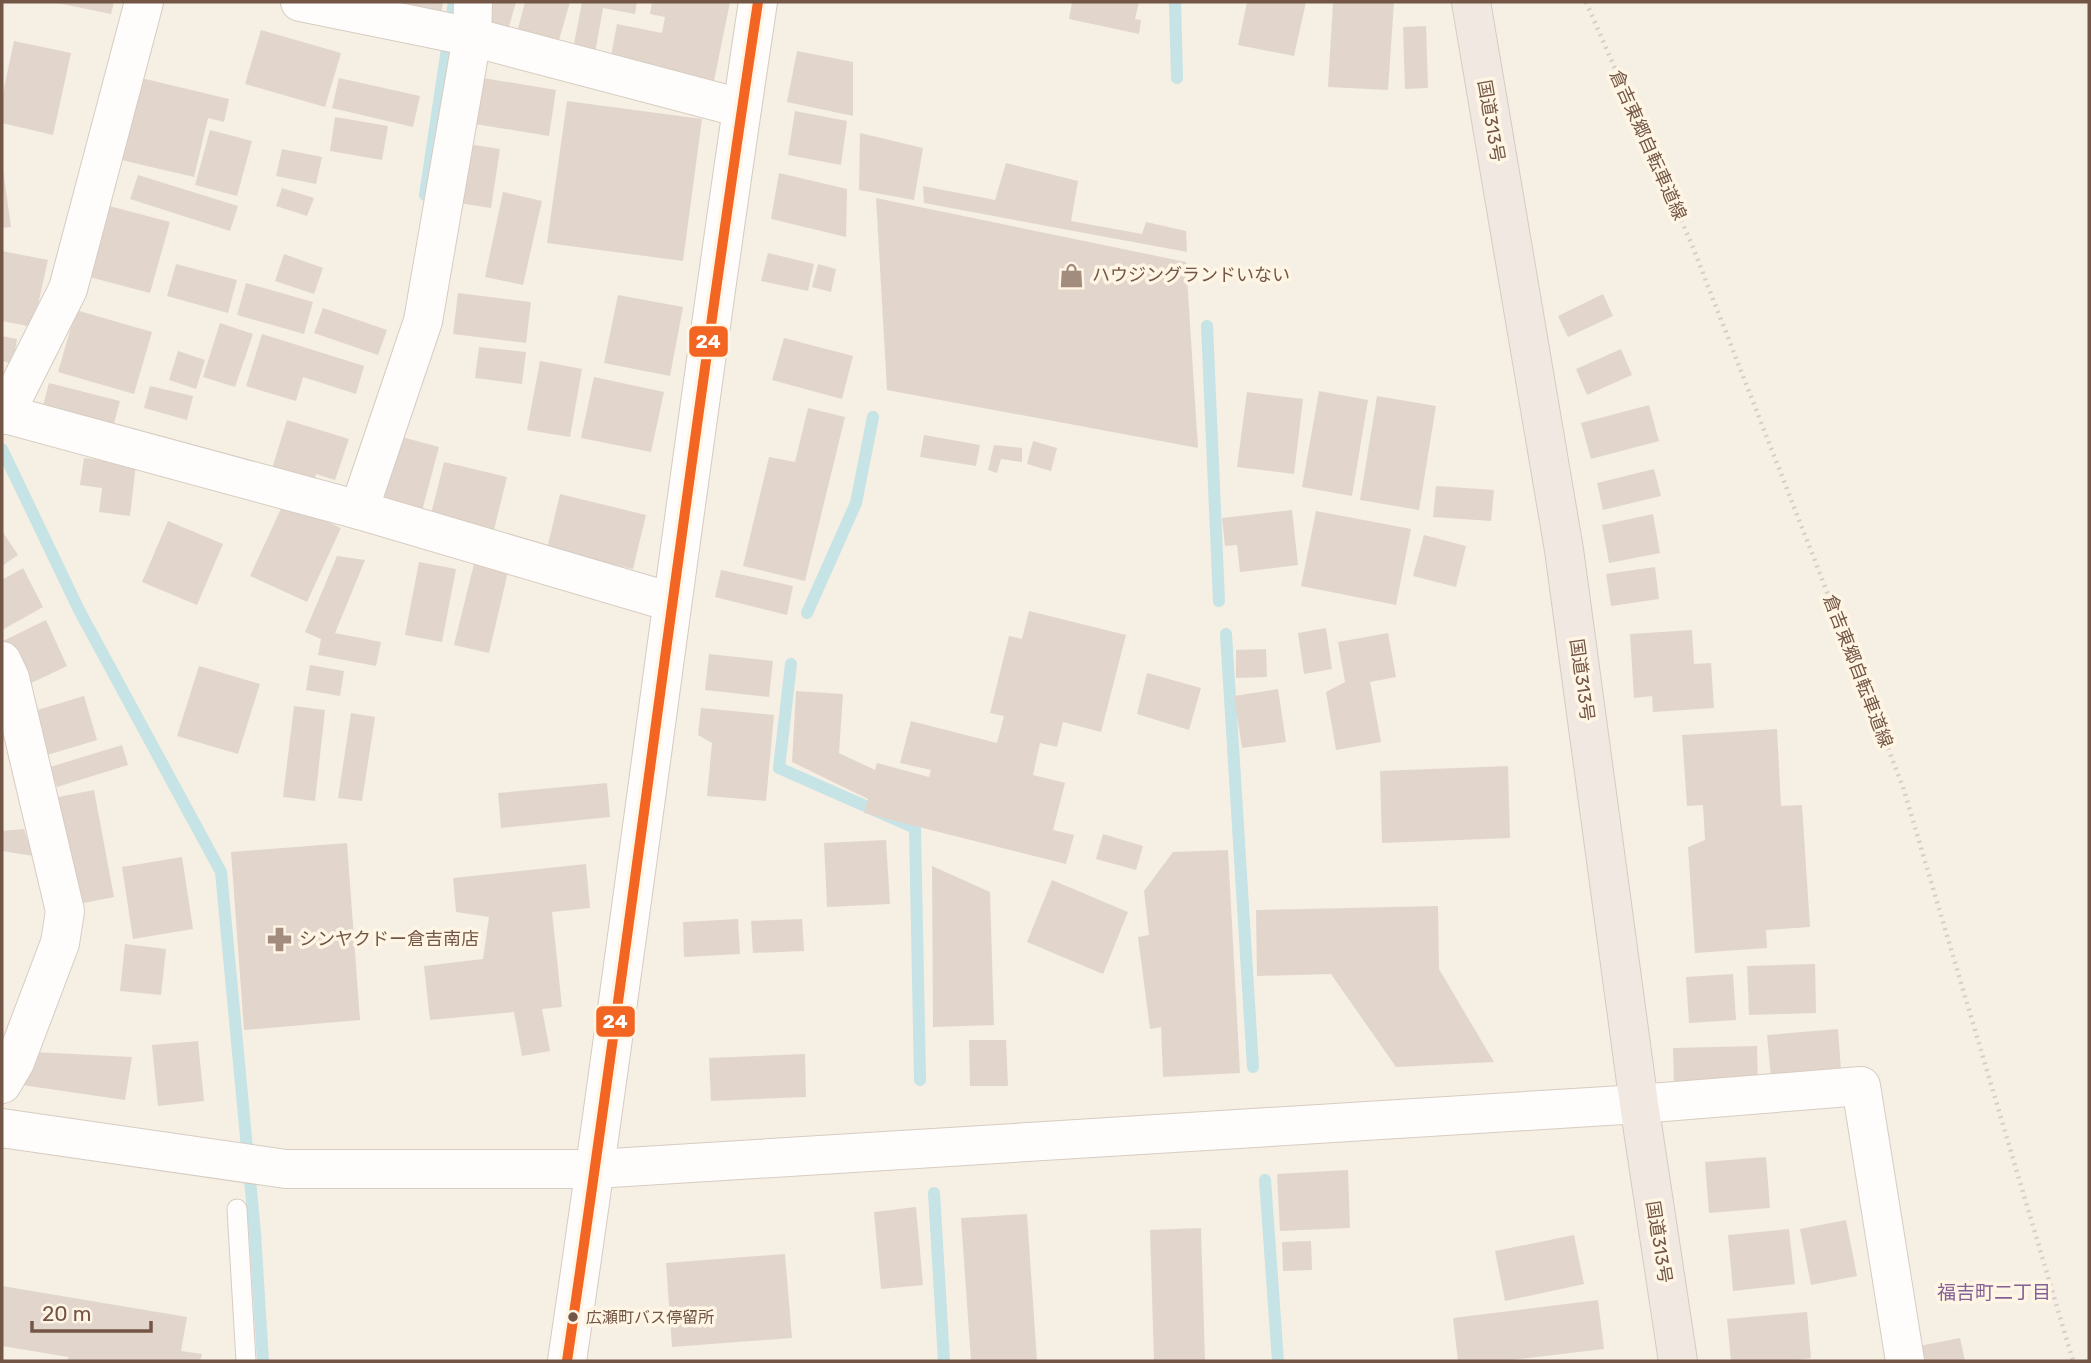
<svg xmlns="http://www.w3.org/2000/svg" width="2091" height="1363" viewBox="0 0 2091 1363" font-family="Rubik,'Noto Sans JP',sans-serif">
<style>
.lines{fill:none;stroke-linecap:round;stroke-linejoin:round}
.stream{stroke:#c6e3e5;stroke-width:12}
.building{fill:#e2d6cc}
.service-casing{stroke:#d7ccc2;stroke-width:21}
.minor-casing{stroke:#d7ccc2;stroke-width:40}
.tertiary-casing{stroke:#d7ccc2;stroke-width:40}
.secondary-casing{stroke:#d6cbc1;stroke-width:40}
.trunk-casing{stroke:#d5cbc2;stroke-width:40}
.path{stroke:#d7cec8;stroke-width:4.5;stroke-dasharray:2 5;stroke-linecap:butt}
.service{stroke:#fefdfb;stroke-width:19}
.minor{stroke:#fefdfb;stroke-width:38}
.tertiary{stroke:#fefdfb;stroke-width:38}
.secondary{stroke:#fefdfb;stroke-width:38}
.trunk{stroke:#f1e9e1;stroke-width:38}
.bus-1-casing{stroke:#fff5e4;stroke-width:16}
.bus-1{stroke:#f26522;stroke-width:10}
.bus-dot{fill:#735645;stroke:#fff5e4;stroke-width:2.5}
.labels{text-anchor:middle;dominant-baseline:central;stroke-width:7;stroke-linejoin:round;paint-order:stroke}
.bus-label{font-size:16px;fill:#735645;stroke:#fff5e4;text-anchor:start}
.street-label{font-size:18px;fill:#735645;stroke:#fff5e4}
.poi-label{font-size:18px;fill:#735645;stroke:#fff5e4;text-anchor:start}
.neighbourhood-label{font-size:19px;fill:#856096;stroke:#fff5e4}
.line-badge{stroke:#fff5e4;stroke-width:2.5}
.badge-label{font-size:19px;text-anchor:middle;font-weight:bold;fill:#fff}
</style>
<rect width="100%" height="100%" fill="#f6efe4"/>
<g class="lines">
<g class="stream">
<polyline points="1175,2 1177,78"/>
<polyline points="425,195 454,2"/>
<polyline points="1207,326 1219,601"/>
<polyline points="2,449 79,610 221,872 255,1233 263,1361"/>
<polyline points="807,613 856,503 873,417"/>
<polyline points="1226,634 1253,1067"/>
<polyline points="791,664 779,768 915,828 920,1080"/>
<polyline points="1265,1180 1278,1361"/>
<polyline points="934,1193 944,1361"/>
</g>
</g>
<g class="building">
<polygon points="53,2 114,2 111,14"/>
<polygon points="343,2 443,2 440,20"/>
<polygon points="481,2 516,2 506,37 473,29"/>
<polygon points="525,2 570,2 557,47 516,36"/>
<polygon points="582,2 637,2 635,14 603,8 595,53 573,49"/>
<polygon points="652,2 730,2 714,81 610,61 617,24 662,33 665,17 650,14"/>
<polygon points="1072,2 1139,2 1135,19 1141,20 1139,34 1069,19"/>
<polygon points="1247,2 1306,2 1294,56 1238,45"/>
<polygon points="1333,2 1394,2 1388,90 1328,87"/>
<polygon points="1426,26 1428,88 1405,89 1403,27"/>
<polygon points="261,30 341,53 325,107 245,84"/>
<polygon points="14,41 71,53 53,135 2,123 2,98"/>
<polygon points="797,51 853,62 853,116 787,102"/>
<polygon points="137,77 229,99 224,122 208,118 194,177 117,159"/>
<polygon points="477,77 556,90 549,136 469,123"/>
<polygon points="339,78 420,96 413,127 332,108"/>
<polygon points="567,101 702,119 683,261 547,243"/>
<polygon points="795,111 847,121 841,165 788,155"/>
<polygon points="335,117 388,126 382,160 330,151"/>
<polygon points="210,130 252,141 237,196 195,185"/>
<polygon points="860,133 923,148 914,200 859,190"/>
<polygon points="455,142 500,149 491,208 446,201"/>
<polygon points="282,149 322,157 316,184 276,176"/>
<polygon points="2,162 11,227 2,228"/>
<polygon points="1006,163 1078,181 1071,221 1142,234 1146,222 1186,231 1187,252 924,203 923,186 995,200"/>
<polygon points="779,173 847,189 846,237 771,219"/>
<polygon points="138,175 238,206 230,231 130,199"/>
<polygon points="282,188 314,198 307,216 276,206"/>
<polygon points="503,192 542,201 523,285 485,277"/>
<polygon points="876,198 1186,262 1198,448 887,390"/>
<polygon points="98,203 170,222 150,293 78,274"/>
<polygon points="2,251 48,260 33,327 2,321"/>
<polygon points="768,253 814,264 808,291 761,281"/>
<polygon points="284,254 323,268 314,294 275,281"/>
<polygon points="176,264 237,280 228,313 167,296"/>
<polygon points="818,264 836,269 831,292 812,287"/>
<polygon points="246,283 313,302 304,334 237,315"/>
<polygon points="458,293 531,302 526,343 453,334"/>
<polygon points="1603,294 1613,316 1568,337 1558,316"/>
<polygon points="618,295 683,307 670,376 604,363"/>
<polygon points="323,308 387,330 378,355 314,333"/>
<polygon points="76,310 152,332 134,394 58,372"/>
<polygon points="220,323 253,334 235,387 203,377"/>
<polygon points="262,334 364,366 356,394 303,377 296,401 246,386"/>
<polygon points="2,336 17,339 13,364 2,361"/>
<polygon points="784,338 853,356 842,399 772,380"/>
<polygon points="479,347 526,352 522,384 475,378"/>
<polygon points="1621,349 1632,375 1587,395 1576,369"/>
<polygon points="178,351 205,360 196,389 169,380"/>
<polygon points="540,361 582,369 570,437 527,430"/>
<polygon points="594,377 664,392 651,452 581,438"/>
<polygon points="49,383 120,401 112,431 41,413"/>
<polygon points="150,386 193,396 187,420 144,408"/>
<polygon points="1319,391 1368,400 1352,496 1302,487"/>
<polygon points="1247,392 1303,399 1294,474 1237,467"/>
<polygon points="1377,396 1436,406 1419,510 1360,500"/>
<polygon points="1649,405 1659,441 1591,459 1581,423"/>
<polygon points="808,408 845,417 805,581 743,566 769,457 795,462"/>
<polygon points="287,420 349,439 335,480 316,474 313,485 271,472"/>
<polygon points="391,434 439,447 422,511 374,498"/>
<polygon points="924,435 980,445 976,466 920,457"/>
<polygon points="1033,441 1057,448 1051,471 1027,464"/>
<polygon points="994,445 1022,448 1022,462 1001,459 997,473 988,470"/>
<polygon points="84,458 136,464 130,516 99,512 102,488 80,485"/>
<polygon points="444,462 507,477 494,530 431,514"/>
<polygon points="1654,469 1661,496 1603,510 1597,483"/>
<polygon points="1436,486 1494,490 1491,521 1433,517"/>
<polygon points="560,494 646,515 633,569 547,549"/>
<polygon points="284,502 341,528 307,602 250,576"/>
<polygon points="1292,510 1298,565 1240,572 1237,545 1225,546 1222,518"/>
<polygon points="1316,511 1411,529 1396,605 1301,586"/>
<polygon points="1653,514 1660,553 1609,563 1602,525"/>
<polygon points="168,521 223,544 197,605 142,582"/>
<polygon points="2,531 18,555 2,566"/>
<polygon points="1424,535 1466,546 1456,587 1413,576"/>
<polygon points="337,556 365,560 335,633 381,642 376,666 318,655 321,639 305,632"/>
<polygon points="419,562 456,569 442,642 405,635"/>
<polygon points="474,564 508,572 489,653 454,645"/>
<polygon points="1655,567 1659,599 1611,606 1606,574"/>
<polygon points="23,568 43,607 2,630 2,580"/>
<polygon points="721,570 793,586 787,615 715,597"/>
<polygon points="1029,611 1126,635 1101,732 1063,722 1057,747 1040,743 1033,775 1065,783 1053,830 1074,835 1066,864 864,813 868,799 792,762 796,691 843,694 839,753 875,770 877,763 929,777 931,770 900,763 911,721 997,743 1004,716 990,713 1009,636 1022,639"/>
<polygon points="46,620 67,666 25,686 3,641"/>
<polygon points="1326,628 1332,669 1304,674 1298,633"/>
<polygon points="1692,630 1694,664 1711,663 1714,708 1653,712 1652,696 1634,698 1630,634"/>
<polygon points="1388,633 1396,677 1370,682 1381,742 1336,750 1326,692 1345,682 1338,642"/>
<polygon points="1266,649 1267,677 1236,678 1236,650"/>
<polygon points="709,654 773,661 769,697 705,690"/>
<polygon points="310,665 344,671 340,696 306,690"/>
<polygon points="199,666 260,684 238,754 177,736"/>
<polygon points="1147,673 1201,688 1189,730 1137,714"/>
<polygon points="1278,689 1286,742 1242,748 1234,696"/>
<polygon points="84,696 97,740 44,756 31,712"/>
<polygon points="294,706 325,710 315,801 283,797"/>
<polygon points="701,708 774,715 766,801 707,796 712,743 698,735"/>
<polygon points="351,713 375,717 362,801 338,798"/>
<polygon points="1777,729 1781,806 1802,805 1810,927 1766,930 1767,948 1695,953 1688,847 1705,840 1703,805 1687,806 1682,735"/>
<polygon points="122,745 128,765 57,787 50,767"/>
<polygon points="1508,766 1510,838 1382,843 1380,771"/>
<polygon points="607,783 610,817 501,828 498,793"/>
<polygon points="94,790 114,897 74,905 53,798"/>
<polygon points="24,829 33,856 2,851 2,831"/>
<polygon points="1103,834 1143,846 1136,870 1096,859"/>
<polygon points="886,840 890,904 827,907 824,843"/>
<polygon points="347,843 360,1020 244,1030 231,852"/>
<polygon points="1228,850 1240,1073 1163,1077 1161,1027 1150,1029 1138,937 1149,935 1144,891 1173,852"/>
<polygon points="182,857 193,929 133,939 122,867"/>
<polygon points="586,864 590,908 552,912 562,1007 542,1009 550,1051 522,1056 514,1012 430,1020 424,966 483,959 489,917 456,912 453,878"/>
<polygon points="932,866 990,892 994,1025 933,1027"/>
<polygon points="1052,880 1128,912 1103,974 1027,942"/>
<polygon points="1438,906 1439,969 1494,1062 1396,1067 1331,974 1257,976 1256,910"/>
<polygon points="738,919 740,954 684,957 683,922"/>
<polygon points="802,919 804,951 753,953 751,921"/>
<polygon points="125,944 166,949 161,995 120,991"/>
<polygon points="1815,964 1816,1013 1749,1015 1747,966"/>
<polygon points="1733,974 1736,1020 1689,1023 1686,977"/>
<polygon points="1838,1029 1841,1071 1771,1077 1767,1035"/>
<polygon points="969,1040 1006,1040 1008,1086 970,1086"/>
<polygon points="198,1041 204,1101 158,1106 152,1045"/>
<polygon points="1757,1046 1758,1085 1674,1087 1673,1048"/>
<polygon points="33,1052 132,1057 125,1100 22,1085"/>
<polygon points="805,1054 806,1097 711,1101 709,1058"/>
<polygon points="1766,1157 1770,1208 1709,1213 1705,1162"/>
<polygon points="1348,1170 1350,1228 1280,1231 1277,1174"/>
<polygon points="916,1207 923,1285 881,1289 874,1212"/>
<polygon points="1027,1214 1037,1361 971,1361 961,1218"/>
<polygon points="1846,1220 1857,1276 1811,1285 1800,1229"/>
<polygon points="1201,1228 1205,1361 1154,1361 1150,1230"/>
<polygon points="1789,1229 1795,1284 1733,1291 1728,1235"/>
<polygon points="1574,1235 1584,1284 1505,1301 1495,1251"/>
<polygon points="1311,1241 1312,1270 1283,1271 1282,1242"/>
<polygon points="785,1254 792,1338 672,1347 666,1263"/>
<polygon points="2,1286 187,1317 181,1351 202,1354 200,1361 68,1361 68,1357 2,1346"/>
<polygon points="1598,1300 1604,1349 1504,1361 1458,1361 1453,1318"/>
<polygon points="1807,1312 1811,1358 1791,1361 1731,1361 1727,1319"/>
<polygon points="1960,1338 1965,1361 1916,1361 1914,1347"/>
</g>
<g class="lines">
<defs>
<polyline id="service" points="237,1209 246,1361"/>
<g id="minor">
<polyline points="300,2 472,37 741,108"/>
<polyline points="5,414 359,510 671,602"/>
<polyline points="2,415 5,414 68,289 144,2"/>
<polyline points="359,510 423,321 472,37 473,2"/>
<polyline points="2,661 10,678 65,911 60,943 15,1062 2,1084"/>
<polyline points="1639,1104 1861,1086 1905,1361"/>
</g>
<polyline id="tertiary" points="2,1128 286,1169 595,1169 1639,1104"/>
<path id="secondary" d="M567,1361C634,909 689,454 758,2"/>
<polyline id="trunk" points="1471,2 1564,550 1639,1104 1678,1361"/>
</defs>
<use href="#service" class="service-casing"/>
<use href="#minor" class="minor-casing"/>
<use href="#tertiary" class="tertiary-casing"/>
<use href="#secondary" class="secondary-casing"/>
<use href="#trunk" class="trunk-casing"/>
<polyline class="path" points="1586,2 1692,245 1903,787 2073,1361"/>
<use href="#service" class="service"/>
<use href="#minor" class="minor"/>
<use href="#tertiary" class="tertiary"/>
<use href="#secondary" class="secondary"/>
<use href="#trunk" class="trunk"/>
<defs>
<path id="bus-1" d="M567,1361C634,909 689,454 758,2"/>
</defs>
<use href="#bus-1" class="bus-1-casing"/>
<use href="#bus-1" class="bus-1"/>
</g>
<defs>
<symbol id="shop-bare" viewBox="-9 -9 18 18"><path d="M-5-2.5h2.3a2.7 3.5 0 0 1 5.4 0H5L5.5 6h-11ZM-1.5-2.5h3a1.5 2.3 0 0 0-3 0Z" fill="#a18c7d" stroke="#fff5e4" stroke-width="2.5" paint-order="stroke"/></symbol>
<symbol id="pharmacy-bare" viewBox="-9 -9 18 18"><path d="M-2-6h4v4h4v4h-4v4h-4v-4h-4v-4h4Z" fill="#a18c7d" stroke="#fff5e4" stroke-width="2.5" paint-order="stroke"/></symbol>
</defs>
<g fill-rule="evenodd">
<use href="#shop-bare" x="1054" y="258" width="35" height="35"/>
<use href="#pharmacy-bare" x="262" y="922" width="35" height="35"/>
</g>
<circle class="bus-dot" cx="573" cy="1317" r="6"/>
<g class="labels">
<g class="bus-label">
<text x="586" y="1317">広瀬町バス停留所</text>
</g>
<g class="street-label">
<text transform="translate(1491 121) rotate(80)">国道313号</text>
<text transform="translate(1648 145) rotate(66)">倉吉東郷自転車道線</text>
<text transform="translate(1858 671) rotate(69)">倉吉東郷自転車道線</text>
<text transform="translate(1582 680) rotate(82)">国道313号</text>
<text transform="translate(1659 1242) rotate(81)">国道313号</text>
</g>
<g class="poi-label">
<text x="1092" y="275">ハウジングランドいない</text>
<text x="299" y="939">シンヤクドー倉吉南店</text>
</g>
<g class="neighbourhood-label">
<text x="1994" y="1292">福吉町二丁目</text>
</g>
</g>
<g class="line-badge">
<rect x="688" y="325" width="41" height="33" rx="7" fill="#f26522"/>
<rect x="595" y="1005" width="41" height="33" rx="7" fill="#f26522"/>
</g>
<g class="badge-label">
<text x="708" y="348">24</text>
<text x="615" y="1028">24</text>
</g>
<rect width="2091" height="1363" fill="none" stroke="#735645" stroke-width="7"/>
<path d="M32 1321v10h119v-10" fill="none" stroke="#735645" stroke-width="3.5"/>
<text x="42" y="1321" font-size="21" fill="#735645" stroke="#fff5e4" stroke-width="5" paint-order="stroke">20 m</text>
</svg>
